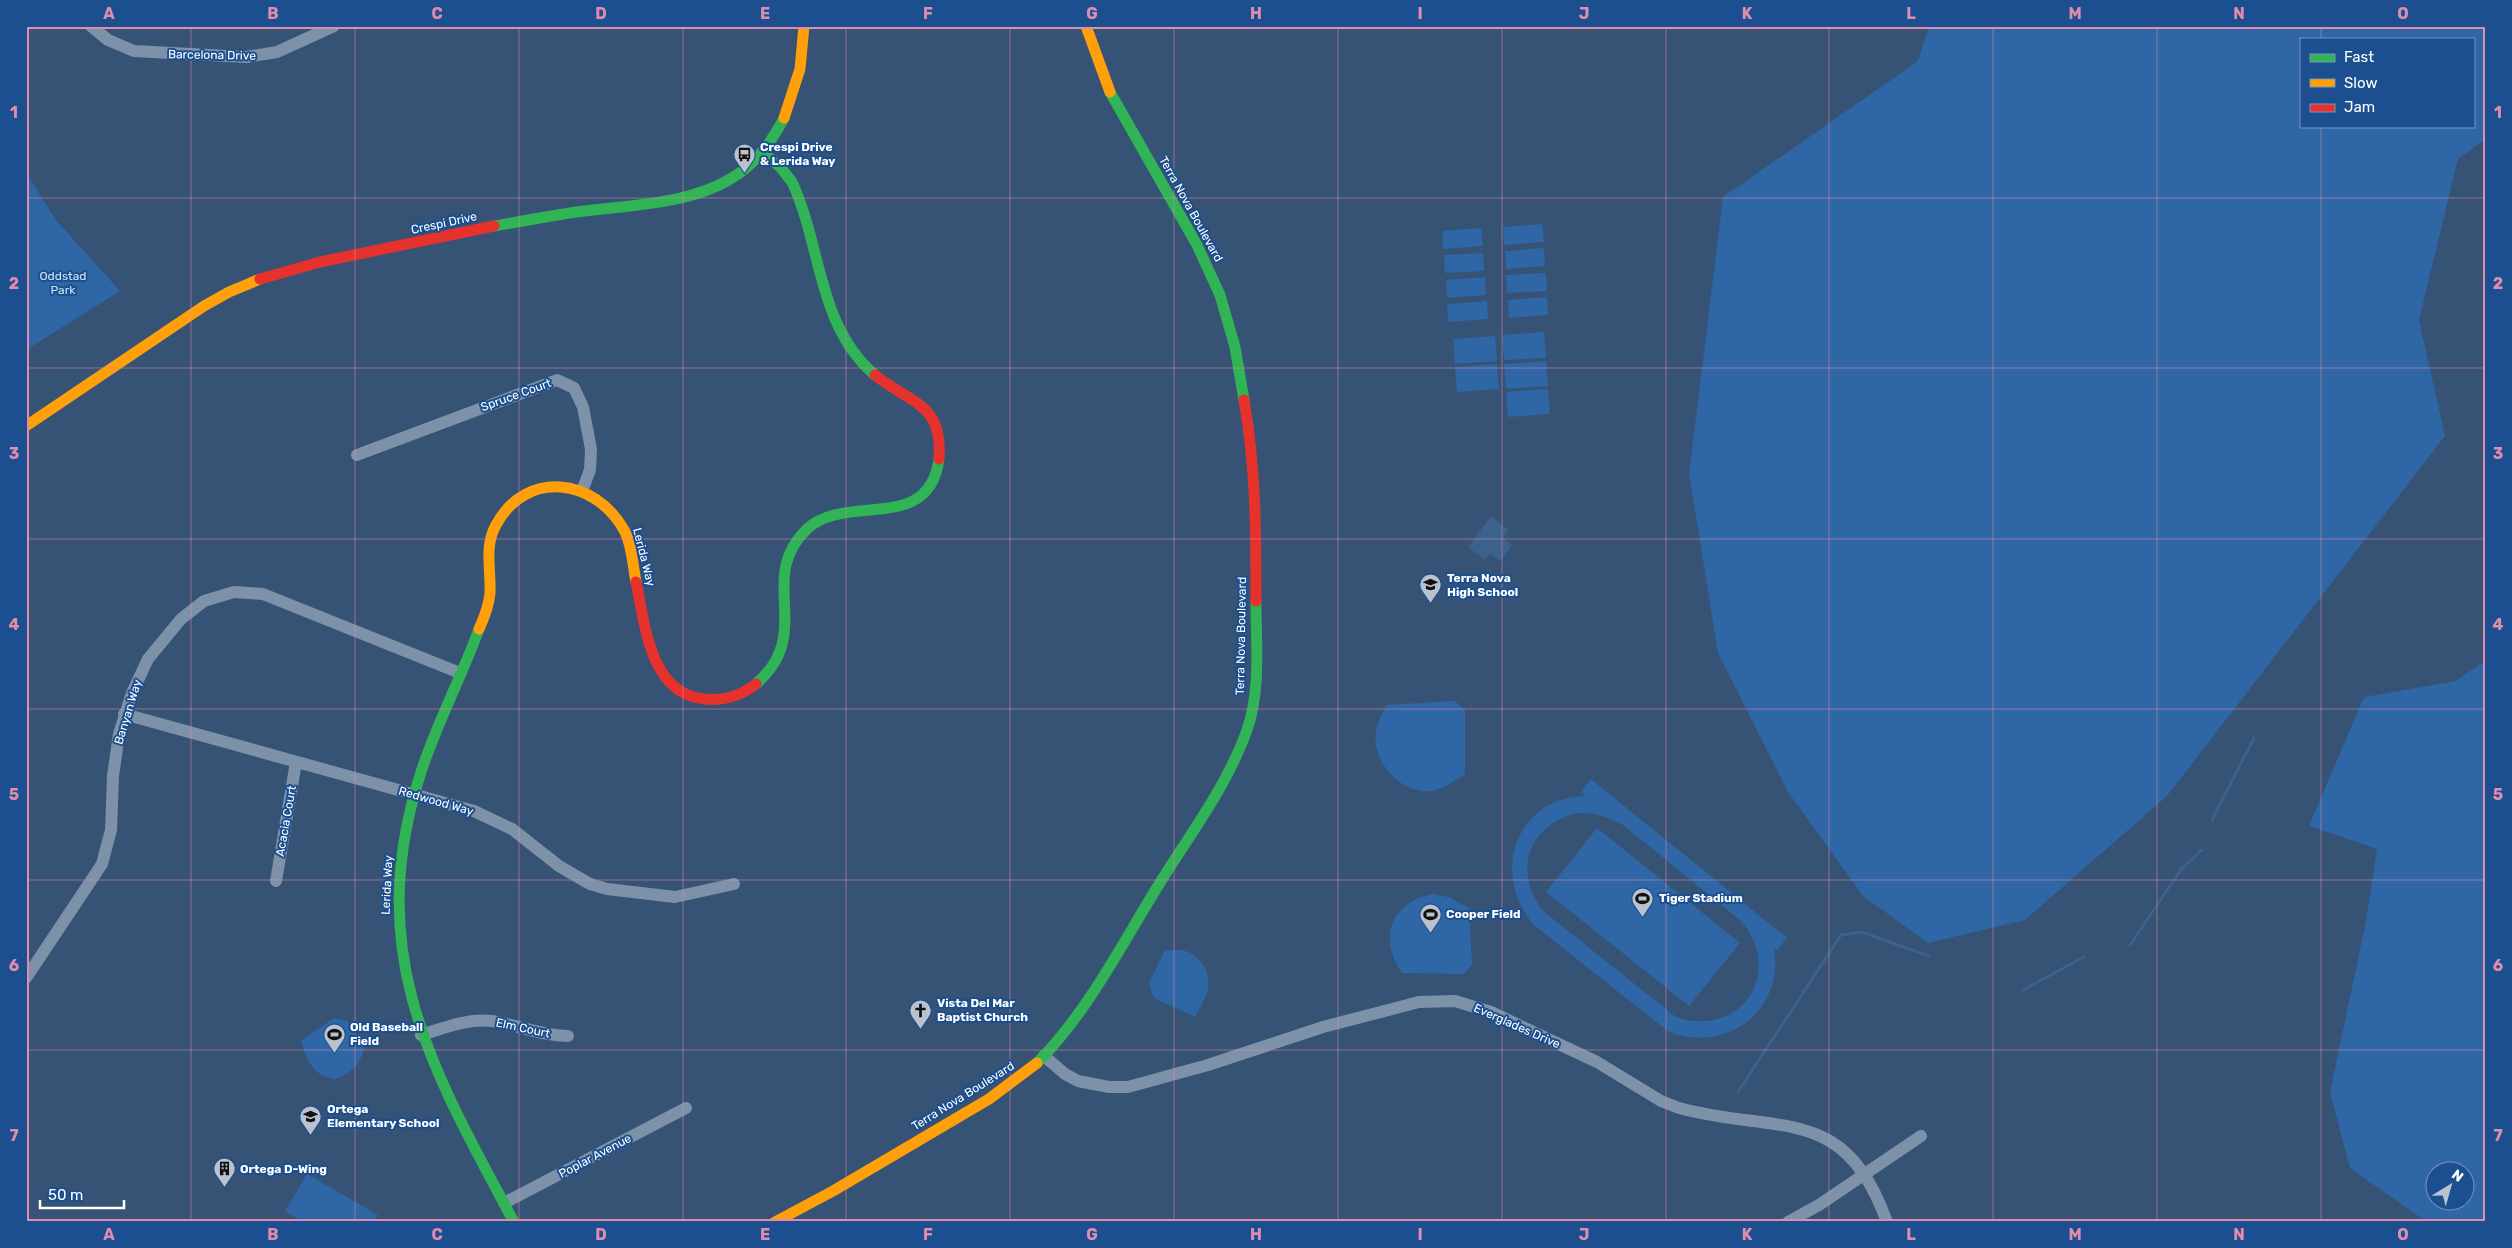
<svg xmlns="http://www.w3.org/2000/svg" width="2512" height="1248" viewBox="0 0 2512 1248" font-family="Rubik,sans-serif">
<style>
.green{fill:#2f66a5;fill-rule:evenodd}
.water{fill:#3b618d}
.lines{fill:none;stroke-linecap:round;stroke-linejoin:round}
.stream{stroke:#3b618d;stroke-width:3}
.street{stroke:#7d92a8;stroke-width:12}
.fast{stroke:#30b455;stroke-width:11}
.slow{stroke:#ff9f0a;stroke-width:11}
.jam{stroke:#e5322d;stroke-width:11}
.grid{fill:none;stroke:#e08cad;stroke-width:1;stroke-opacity:0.55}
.labels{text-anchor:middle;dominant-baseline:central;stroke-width:4;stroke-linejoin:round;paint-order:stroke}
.street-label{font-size:12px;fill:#fff;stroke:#1b4f8f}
.poi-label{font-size:12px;font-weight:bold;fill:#fff;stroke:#1b4f8f;text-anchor:start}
.park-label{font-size:12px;fill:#cfe3fa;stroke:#1b4f8f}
.neatline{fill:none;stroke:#e08cad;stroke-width:2}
.grid-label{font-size:16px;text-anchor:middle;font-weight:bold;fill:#e08cad}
</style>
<rect width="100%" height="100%" fill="#365274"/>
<g class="green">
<path d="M1929,26H2486V139L2458,159L2419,320L2445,436L2167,796L2025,920L1928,943L1863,896L1788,792L1718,653L1689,474L1723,197L1918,61ZM2301,39H2473V126H2301Z"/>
<polygon points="26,173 56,220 120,291 26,350"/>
<polygon points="1542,224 1544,242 1504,245 1503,227"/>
<polygon points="1481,228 1483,246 1443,249 1442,231"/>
<polygon points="1544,248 1545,266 1506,269 1505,251"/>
<polygon points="1483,253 1484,271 1445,273 1444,255"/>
<polygon points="1546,273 1547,291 1507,293 1506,275"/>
<polygon points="1485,277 1486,295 1447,298 1446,280"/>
<polygon points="1547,297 1548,315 1509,318 1508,300"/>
<polygon points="1487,301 1488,319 1448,322 1447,304"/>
<polygon points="1544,332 1546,358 1504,360 1502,335"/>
<polygon points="1495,336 1497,361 1455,364 1453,339"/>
<polygon points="1546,361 1548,386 1506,389 1504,364"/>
<polygon points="1497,364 1499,389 1457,392 1455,367"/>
<polygon points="1548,389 1550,414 1508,417 1506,392"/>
<path d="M2486,660V1222H2427L2350,1168L2330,1092L2366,921L2377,849L2309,826L2364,697L2456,681ZM2434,1170H2464V1200H2434Z"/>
<path d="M1455,701L1465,710V774C1454,781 1444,789 1431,791C1399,795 1368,757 1377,727C1379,719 1383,712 1386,705Z"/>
<path d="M1591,779L1787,938L1777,950L1774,948C1785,1011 1726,1054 1669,1032L1534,925C1490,875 1515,797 1586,796L1581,792ZM1576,813C1595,813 1607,816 1623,825L1740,920C1786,971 1741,1039 1676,1017L1542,910C1513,869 1529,826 1576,813Z"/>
<polygon points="1597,828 1740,943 1689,1006 1546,892"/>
<path d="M1432,894L1448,897L1469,908L1472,964L1464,974L1402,973C1378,939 1390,903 1432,894Z"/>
<path d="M1165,950C1172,951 1179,949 1185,951C1191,952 1197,958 1201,962C1216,982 1206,998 1195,1017L1154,998L1149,983Z"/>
<path d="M334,1018L347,1021L364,1048C361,1065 350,1074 335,1079C312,1075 308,1062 301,1041Z"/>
<polygon points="307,1174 378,1215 374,1222 303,1222 285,1211"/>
</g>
<polygon class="water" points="1491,516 1509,530 1503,538 1512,545 1500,561 1490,554 1485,560 1468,547"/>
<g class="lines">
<g class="stream">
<polyline points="2212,820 2254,738"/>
<polyline points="2130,945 2182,868 2202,850"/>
<polyline points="2023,990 2084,957"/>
<polyline points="1738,1092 1841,935 1862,932 1929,956"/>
</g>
<g class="street">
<polyline points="91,26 108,40 134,51 246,57 277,52 334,26"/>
<polyline points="357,455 557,380 574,388 583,407 591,449 590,470 582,491"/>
<polyline points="124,714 474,811 512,829 559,866 590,884 607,889 675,897 734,884"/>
<polyline points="276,881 296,762"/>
<polyline points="26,978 102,864 111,830 113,776 119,734 132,693 148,659 181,619 204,601 234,592 263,594 460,673"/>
<path d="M421,1035C444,1028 468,1018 492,1021C518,1025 542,1036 568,1036"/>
<path d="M1044,1056L1065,1074L1078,1081L1109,1087H1128L1208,1065L1323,1027L1419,1002L1455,1001L1491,1012L1597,1062L1661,1101L1679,1108C1779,1135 1844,1102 1887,1222"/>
<polyline points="504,1203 686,1108"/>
<polyline points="1788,1222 1819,1205 1921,1136"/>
</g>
<g class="fast">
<polyline points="1110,92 1197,245 1220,295 1235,347 1244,400"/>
<path d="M763,152L781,168L792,182C822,246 817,326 875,375"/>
<path d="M494,226C524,221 554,215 584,211C632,205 690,204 732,178C756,164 772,141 784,118"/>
<path d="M479,629C462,676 438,721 422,769C362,951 430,1066 514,1222"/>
<path d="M756,684C816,632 755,579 807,529C846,492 929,535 939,459"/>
<path d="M1037,1063C1088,1012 1123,942 1161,881C1191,833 1228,784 1247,730C1261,690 1256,643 1256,601"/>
</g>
<g class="slow">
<polyline points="1086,26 1110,92"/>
<polyline points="784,118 800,69 804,26"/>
<polyline points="26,426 204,306 229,292 260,279"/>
<path d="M479,629C484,618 489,605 490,593C491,570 484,546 496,525C526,469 595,478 624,530C632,544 633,567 636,582"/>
<polyline points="775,1222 833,1191 989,1099 1037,1063"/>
</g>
<g class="jam">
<polyline points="260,279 320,262 494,226"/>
<path d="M875,375C911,404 943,403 939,459"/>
<path d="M1244,400C1256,470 1256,531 1256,601"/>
<path d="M636,582C645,624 650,695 705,699C724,701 742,695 756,684"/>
</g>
</g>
<path class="grid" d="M191,26V1222M355,26V1222M519,26V1222M683,26V1222M846,26V1222M1010,26V1222M1174,26V1222M1338,26V1222M1502,26V1222M1666,26V1222M1829,26V1222M1993,26V1222M2157,26V1222M2321,26V39M2321,126V1222M26,198H2486M26,368H2486M26,539H2486M26,709H2486M26,880H2486M26,1050H2486"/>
<defs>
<symbol id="bus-pin" viewBox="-11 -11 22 30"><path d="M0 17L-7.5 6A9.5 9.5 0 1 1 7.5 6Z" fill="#b9c2ce" stroke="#1b4f8f"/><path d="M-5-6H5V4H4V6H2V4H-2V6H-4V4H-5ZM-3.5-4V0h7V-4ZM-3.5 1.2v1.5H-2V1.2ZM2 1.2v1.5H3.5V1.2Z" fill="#111"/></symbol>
<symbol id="school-pin" viewBox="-11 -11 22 30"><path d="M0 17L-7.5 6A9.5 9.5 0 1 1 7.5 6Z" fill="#b9c2ce" stroke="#1b4f8f"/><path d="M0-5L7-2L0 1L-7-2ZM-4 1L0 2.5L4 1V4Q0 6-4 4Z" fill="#111"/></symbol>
<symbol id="stadium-pin" viewBox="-11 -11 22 30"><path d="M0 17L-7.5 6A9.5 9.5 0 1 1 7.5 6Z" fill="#b9c2ce" stroke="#1b4f8f"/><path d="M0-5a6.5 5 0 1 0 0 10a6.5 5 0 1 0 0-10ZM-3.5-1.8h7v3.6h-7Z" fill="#111"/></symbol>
<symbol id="church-pin" viewBox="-11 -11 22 30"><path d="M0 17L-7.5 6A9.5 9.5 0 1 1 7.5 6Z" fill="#b9c2ce" stroke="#1b4f8f"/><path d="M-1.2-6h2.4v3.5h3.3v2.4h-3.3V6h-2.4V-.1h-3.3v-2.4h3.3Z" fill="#111"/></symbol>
<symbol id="building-pin" viewBox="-11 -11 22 30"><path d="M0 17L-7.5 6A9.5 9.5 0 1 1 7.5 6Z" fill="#b9c2ce" stroke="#1b4f8f"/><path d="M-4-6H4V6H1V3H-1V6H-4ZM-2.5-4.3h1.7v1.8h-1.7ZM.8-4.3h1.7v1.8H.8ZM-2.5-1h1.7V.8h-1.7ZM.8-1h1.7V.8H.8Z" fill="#111"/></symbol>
</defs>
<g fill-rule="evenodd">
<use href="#bus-pin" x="732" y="142" width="25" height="34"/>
<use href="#school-pin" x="1418" y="572" width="25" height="34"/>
<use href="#stadium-pin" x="1630" y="886" width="25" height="34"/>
<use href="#stadium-pin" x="1418" y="902" width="25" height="34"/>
<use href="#church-pin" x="908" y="998" width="25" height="34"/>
<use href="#stadium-pin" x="322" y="1022" width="25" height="34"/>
<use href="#school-pin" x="298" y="1104" width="25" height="34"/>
<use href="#building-pin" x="212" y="1156" width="25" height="34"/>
</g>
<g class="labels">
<g class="street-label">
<text transform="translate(212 55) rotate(1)">Barcelona Drive</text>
<text transform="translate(1191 209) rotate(61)">Terra Nova Boulevard</text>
<text transform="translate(444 223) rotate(-12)">Crespi Drive</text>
<text transform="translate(516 395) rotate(-20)">Spruce Court</text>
<text transform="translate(644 557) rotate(76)">Lerida Way</text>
<text transform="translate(1241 636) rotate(-89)">Terra Nova Boulevard</text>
<text transform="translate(128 712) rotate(-73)">Banyan Way</text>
<text transform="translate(436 801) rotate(16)">Redwood Way</text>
<text transform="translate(286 821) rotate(-80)">Acacia Court</text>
<text transform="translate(387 885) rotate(-87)">Lerida Way</text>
<text transform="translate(1517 1026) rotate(24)">Everglades Drive</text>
<text transform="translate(523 1028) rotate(12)">Elm Court</text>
<text transform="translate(963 1096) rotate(-32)">Terra Nova Boulevard</text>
<text transform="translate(595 1156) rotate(-28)">Poplar Avenue</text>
</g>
<g class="poi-label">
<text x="760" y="147">Crespi Drive<tspan x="760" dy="14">&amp; Lerida Way</tspan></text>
<text x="1447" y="578">Terra Nova<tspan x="1447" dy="14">High School</tspan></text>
<text x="1659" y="898">Tiger Stadium</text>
<text x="1446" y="914">Cooper Field</text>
<text x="937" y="1003">Vista Del Mar<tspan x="937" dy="14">Baptist Church</tspan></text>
<text x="350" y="1027">Old Baseball<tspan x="350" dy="14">Field</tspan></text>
<text x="327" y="1109">Ortega<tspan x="327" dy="14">Elementary School</tspan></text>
<text x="240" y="1169">Ortega D-Wing</text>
</g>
<g class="park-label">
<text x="63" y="276">Oddstad<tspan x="63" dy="14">Park</tspan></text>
</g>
</g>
<rect width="2512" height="1248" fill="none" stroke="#1b4f8f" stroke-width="55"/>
<rect x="2300" y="38" width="175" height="90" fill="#1b4f8f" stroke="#7695bc"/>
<rect x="2310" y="54" width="25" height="8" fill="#30b455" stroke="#7695bc"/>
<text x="2344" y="62" font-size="15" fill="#ffffff">Fast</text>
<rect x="2310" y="79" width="25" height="8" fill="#ff9f0a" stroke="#7695bc"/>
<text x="2344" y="88" font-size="15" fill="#ffffff">Slow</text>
<rect x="2310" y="104" width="25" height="8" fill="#e5322d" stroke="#7695bc"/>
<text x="2344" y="112" font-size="15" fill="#ffffff">Jam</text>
<g transform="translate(2450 1186) rotate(37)"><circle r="24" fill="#1b4f8f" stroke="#7695bc"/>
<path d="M0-4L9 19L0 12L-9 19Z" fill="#b9c2ce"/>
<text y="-8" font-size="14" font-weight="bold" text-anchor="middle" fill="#ffffff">N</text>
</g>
<path d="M40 1200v8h84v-8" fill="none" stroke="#ffffff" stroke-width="2.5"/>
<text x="48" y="1200" font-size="15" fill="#ffffff" stroke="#1b4f8f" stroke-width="4" paint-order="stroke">50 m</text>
<rect x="28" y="28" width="2456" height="1192" class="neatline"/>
<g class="grid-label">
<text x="109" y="19">A</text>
<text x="273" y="19">B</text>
<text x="437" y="19">C</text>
<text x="601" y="19">D</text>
<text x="765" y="19">E</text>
<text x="928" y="19">F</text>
<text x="1092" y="19">G</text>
<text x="1256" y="19">H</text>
<text x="1420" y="19">I</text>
<text x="1584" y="19">J</text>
<text x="1747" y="19">K</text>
<text x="1911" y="19">L</text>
<text x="2075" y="19">M</text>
<text x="2239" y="19">N</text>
<text x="2403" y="19">O</text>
<text x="14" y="118">1</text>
<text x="2498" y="118">1</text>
<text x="14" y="289">2</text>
<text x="2498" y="289">2</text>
<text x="14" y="459">3</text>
<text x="2498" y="459">3</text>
<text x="14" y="630">4</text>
<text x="2498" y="630">4</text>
<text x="14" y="800">5</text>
<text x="2498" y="800">5</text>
<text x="14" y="971">6</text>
<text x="2498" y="971">6</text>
<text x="14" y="1141">7</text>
<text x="2498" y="1141">7</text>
<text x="109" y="1240">A</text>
<text x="273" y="1240">B</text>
<text x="437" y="1240">C</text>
<text x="601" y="1240">D</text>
<text x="765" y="1240">E</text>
<text x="928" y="1240">F</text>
<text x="1092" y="1240">G</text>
<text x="1256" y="1240">H</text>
<text x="1420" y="1240">I</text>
<text x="1584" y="1240">J</text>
<text x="1747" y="1240">K</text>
<text x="1911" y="1240">L</text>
<text x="2075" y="1240">M</text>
<text x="2239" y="1240">N</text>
<text x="2403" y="1240">O</text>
</g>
</svg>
